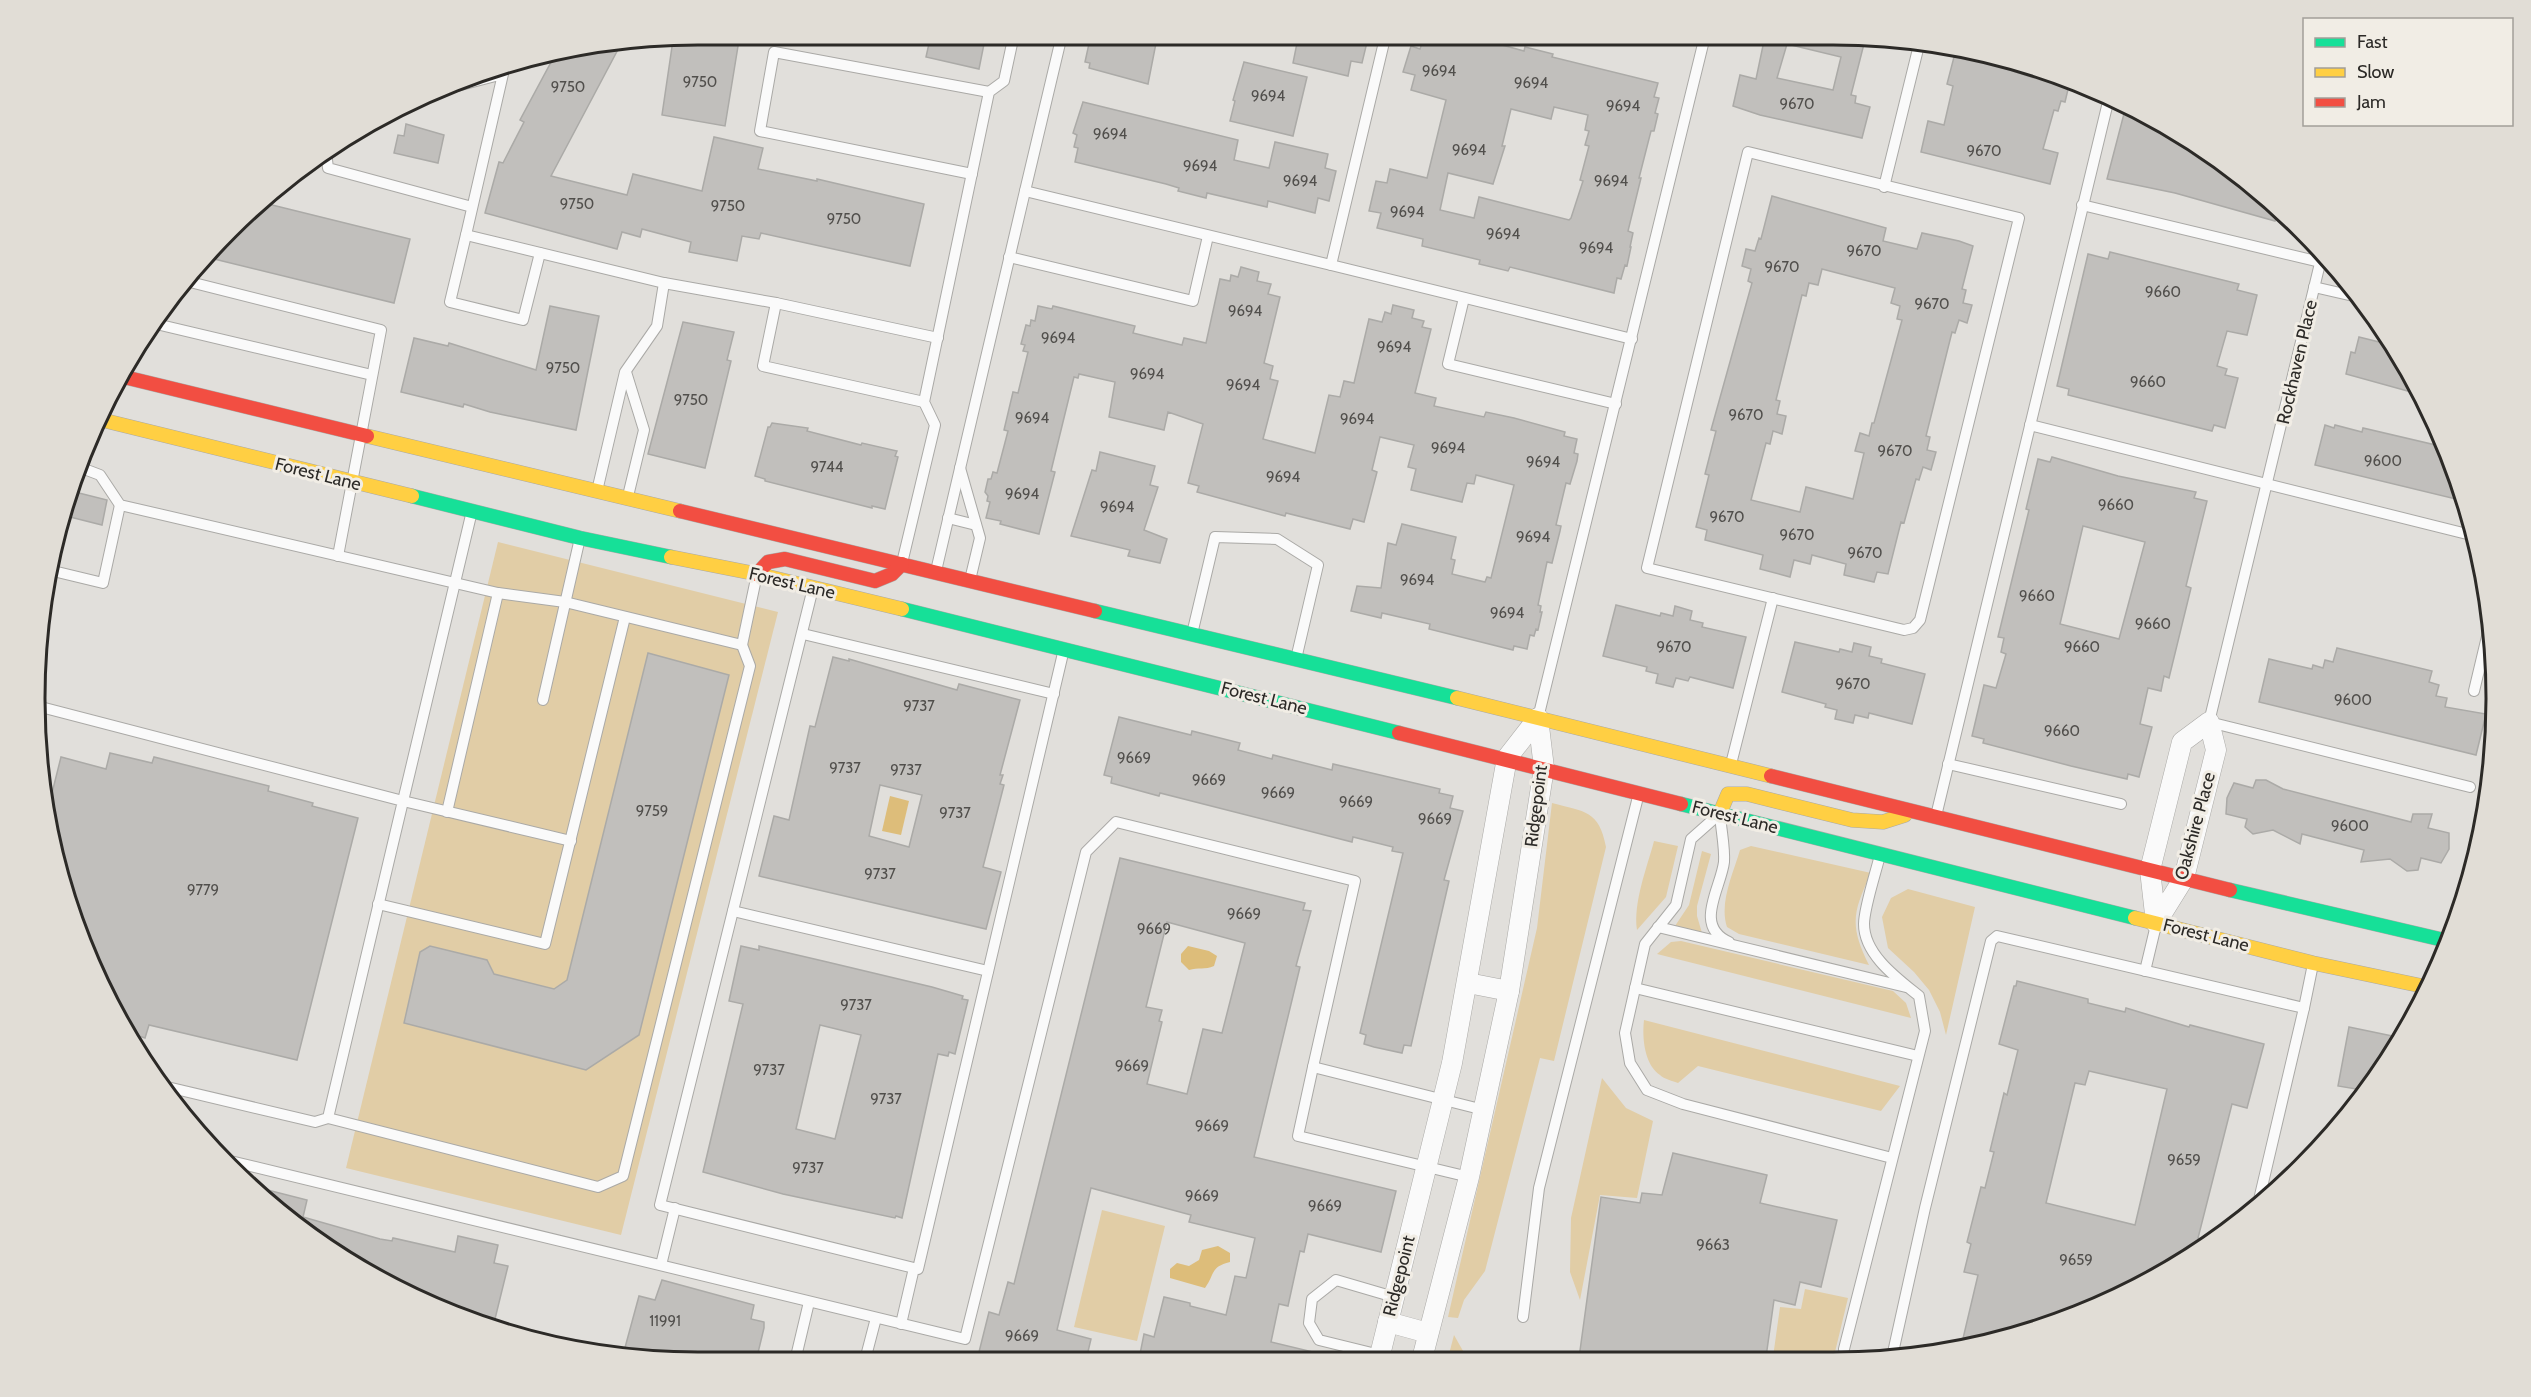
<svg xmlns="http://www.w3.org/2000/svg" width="2531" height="1397" viewBox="0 0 2531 1397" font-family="Cabin,sans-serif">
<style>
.green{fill:#e1cda6}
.water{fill:#ddbd7a}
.building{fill:#c1bfbc;stroke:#abaaa7;stroke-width:1.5;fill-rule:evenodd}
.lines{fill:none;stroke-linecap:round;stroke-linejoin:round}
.lane-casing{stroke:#aaa9a6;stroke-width:12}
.street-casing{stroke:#aaa9a6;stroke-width:21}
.fast-casing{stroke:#aaa9a6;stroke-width:15}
.slow-casing{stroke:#aaa9a6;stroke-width:15}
.jam-casing{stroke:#aaa9a6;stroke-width:15}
.lane{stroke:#fafafa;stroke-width:10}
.street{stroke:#fafafa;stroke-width:20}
.fast{stroke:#16e098;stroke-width:14}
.slow{stroke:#ffcf43;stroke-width:14}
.jam{stroke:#f24e42;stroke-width:14}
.labels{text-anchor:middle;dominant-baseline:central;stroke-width:6;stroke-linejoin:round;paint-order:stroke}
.number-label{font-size:15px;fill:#514f4c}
.street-label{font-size:18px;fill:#2c2a27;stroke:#f1ede5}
.rim{fill:none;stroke:#2c2a27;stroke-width:3}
</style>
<rect width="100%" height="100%" fill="#e1dfdb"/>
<g class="green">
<polygon points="498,542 778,612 621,1235 346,1168"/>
<path d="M1552,803C1585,812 1599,810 1606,847L1554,1061L1540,1058L1485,1271L1464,1300L1458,1318L1448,1317L1537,928Z"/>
<path d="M1654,841L1678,846L1666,897L1637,930C1633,902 1647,868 1654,841Z"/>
<path d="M1751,846L1871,873C1853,912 1849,925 1869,965L1739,934L1727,927C1719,903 1733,874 1740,850Z"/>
<polygon points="1702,851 1711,854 1697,906 1697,916 1702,933 1675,926 1689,905"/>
<polygon points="1908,889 1975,907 1946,1035 1940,1012 1929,990 1914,972 1888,948 1882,917 1891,898"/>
<polygon points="1681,941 1893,991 1906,1003 1911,1018 1657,954 1671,942"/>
<path d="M1644,1020L1900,1086L1881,1111L1698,1066L1678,1083C1673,1081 1664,1079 1660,1075C1644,1064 1642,1037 1644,1020Z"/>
<polygon points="1602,1078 1626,1108 1653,1121 1637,1198 1600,1195 1580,1300 1570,1272 1571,1218"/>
<polygon points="1102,1210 1165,1226 1137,1341 1074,1327"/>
<polygon points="1805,1289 1848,1298 1835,1352 1855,1357 1773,1357 1780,1307 1801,1309"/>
<polygon points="1454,1335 1467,1358 1448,1358"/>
</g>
<g class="water">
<polygon points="890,796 909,801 901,835 882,831"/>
<path d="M1188,946L1209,951L1217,956L1214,966C1205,970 1198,967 1189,970L1181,962V954Z"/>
<path d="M1218,1246L1230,1253V1262C1210,1267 1215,1274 1205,1288L1170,1278V1269L1177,1263L1189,1266L1199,1260L1202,1250Z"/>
</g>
<g class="building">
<path d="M1765,36H1866L1851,95L1856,96L1855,103L1870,107L1862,138L1760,115L1733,106L1740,75L1756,79ZM1787,44L1841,57L1833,90L1777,78Z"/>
<path d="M1424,37H1446L1471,44L1473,37L1524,51L1525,47L1553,54L1552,57L1658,83L1654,97L1659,98L1655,113L1658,114L1654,131H1651L1639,178H1641L1628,231L1633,233L1630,247H1631L1627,266L1625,265L1621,279L1617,278L1614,293L1510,267L1508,271L1479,264L1480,260L1422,246L1423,239L1377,228L1381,213L1369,211L1376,181L1387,183L1390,169L1427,178L1446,100L1411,90L1415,75L1403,72L1411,46L1420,49ZM1554,107L1588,115L1585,130L1589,131L1585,145L1589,146L1580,180L1583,181L1571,218L1569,220L1479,197L1474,218L1440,210L1448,173L1493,184L1505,146H1502L1511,109L1551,119Z"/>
<polygon points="1157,38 1148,84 1089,68 1090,63 1085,62 1090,39"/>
<polygon points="1298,38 1368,38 1362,63 1351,61 1348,76 1293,63"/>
<polygon points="930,39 985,39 979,69 926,57"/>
<polygon points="611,40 623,40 551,176 627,195 633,174 702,191 714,137 763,148 758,169 817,181 817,179 924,204 910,266 761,233 759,239 742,236 737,261 689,252 691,242 642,229 640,237 622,232 617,249 485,213 499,162 503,163 524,122 520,120 556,53"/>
<polygon points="673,40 739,40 725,126 662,115"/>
<polygon points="1960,53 2001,61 2000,67 2034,78 2036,71 2039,71 2040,68 2070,81 2065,102 2061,101 2058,111 2054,110 2043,149 2058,153 2050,184 1921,152 1928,121 1944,125 1953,86 1947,84 1954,57 1958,57"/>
<polygon points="1244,62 1307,77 1293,136 1230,121 1235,101 1233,100"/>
<polygon points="1083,102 1238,140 1234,160 1269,168 1275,142 1328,154 1325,168 1336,171 1329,201 1318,198 1315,213 1268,201 1267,207 1207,193 1206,198 1178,191 1179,188 1166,184 1075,162 1078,148 1074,147 1077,135 1073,133"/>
<polygon points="2126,106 2155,119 2153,124 2157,125 2156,131 2184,138 2182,143 2197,147 2271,200 2279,208 2275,221 2175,193 2107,179"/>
<polygon points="406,124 444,135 438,163 394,153 398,135 404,136"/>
<path d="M1772,196L1886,228L1883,241L1917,249L1922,233L1959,241L1973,246L1962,289L1966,290L1963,303L1972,305L1967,323L1959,320L1955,333L1952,332L1926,436L1930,437L1927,450L1936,452L1931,470L1923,467L1919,480L1916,479L1904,523L1901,522L1888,574L1877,572L1874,582L1844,575L1846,564L1812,555L1810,564L1794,560L1790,577L1760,569L1763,555L1705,540L1707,530L1696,527L1709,475L1705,474L1716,431L1711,430L1752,283L1748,281L1751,269L1742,266L1746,249L1755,251L1759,238L1761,239ZM1822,269L1895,288L1891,303L1900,306L1897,319L1902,320L1874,423H1872L1869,436L1860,433L1855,451L1864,453L1853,499L1806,487L1800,512L1751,500L1766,443L1770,444L1773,431L1782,434L1786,416L1777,414L1780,401L1776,400L1802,295L1806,296L1809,283L1818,285Z"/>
<polygon points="260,202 410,239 394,303 206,257 229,229"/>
<polygon points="2110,252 2239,284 2237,290 2257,295 2247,335 2227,331 2217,366 2227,369 2225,375 2238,378 2225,428 2214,425 2212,431 2068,395 2069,389 2057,386 2088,254 2108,259"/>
<polygon points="1241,267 1259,272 1257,281 1271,284 1268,294 1280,297 1264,363 1273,366 1270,379 1278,381 1263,439 1315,453 1329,395 1340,397 1344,381 1354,383 1369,319 1382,322 1385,312 1391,314 1393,305 1414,310 1412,318 1424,321 1422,327 1431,329 1415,393 1436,398 1434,406 1484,417 1486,412 1514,418 1565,432 1564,436 1577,439 1574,453 1578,454 1577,461 1570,484 1566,483 1556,525 1561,526 1560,531 1552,563 1547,562 1538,605 1541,606 1540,612 1542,612 1538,630 1536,629 1534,636 1530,635 1527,649 1514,646 1513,650 1429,629 1430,624 1382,613 1381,618 1351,611 1357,586 1381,588 1388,543 1396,545 1402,524 1456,537 1451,559 1455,560 1452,574 1485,582 1487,577 1491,578 1514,485 1476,475 1474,484 1467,483 1462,502 1411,490 1416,469 1408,467 1414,445 1380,437 1372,470 1377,472 1364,522 1353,519 1350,529 1286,513 1285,516 1197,492 1199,486 1188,483 1203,424 1168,412 1164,430 1109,417 1115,382 1079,374 1078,378 1074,377 1051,471 1055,472 1039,534 1000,524 1001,521 986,518 990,502 987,501 988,496 985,492 988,479 991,479 993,472 997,473 1008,431 1004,430 1013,392 1018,393 1028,352 1023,351 1025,345 1021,344 1026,325 1030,326 1031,320 1035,321 1038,306 1052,309 1053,306 1135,326 1133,333 1182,345 1184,338 1206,343 1220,279 1230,281 1231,275 1238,277"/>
<polygon points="550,306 599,316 576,430 490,412 464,404 463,407 401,392 414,338 448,346 449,343 536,370"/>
<polygon points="683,322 734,332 727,360 731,361 705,468 648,454"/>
<polygon points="2359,337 2391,345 2422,395 2346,374 2351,352 2355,353"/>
<polygon points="772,423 808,428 807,431 861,445 862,443 897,451 895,456 898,457 885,509 872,506 872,508 765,481 765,479 755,476 768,427 770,427"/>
<polygon points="2325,425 2334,428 2335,425 2362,432 2363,428 2444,447 2464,501 2315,465"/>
<polygon points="1100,452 1155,466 1150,485 1158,487 1144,530 1167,539 1160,563 1128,556 1130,550 1071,536 1092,470 1096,471"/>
<path d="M2052,457L2118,476L2196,492L2194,498L2207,501L2186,586L2191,588L2169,678L2164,676L2161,691L2148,688L2140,724L2152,727L2139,777L2128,774L2127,779L2071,766L1983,743L1984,739L1972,736L1984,685L1996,688L2006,654L2001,652L2004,638L1998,637L2029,510L2026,509L2038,459L2050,462ZM2083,526L2145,542L2119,639L2060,624Z"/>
<polygon points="71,491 107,500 102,525 62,515"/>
<polygon points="1616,605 1660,616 1661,613 1673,616 1675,606 1692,611 1690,620 1703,623 1702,627 1746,637 1733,688 1690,677 1688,681 1676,678 1673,687 1656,683 1658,674 1646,671 1647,667 1603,656"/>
<polygon points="1795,642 1839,652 1840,649 1852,652 1854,643 1871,647 1869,656 1882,659 1881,663 1925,674 1912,724 1869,713 1868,718 1855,715 1853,723 1835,719 1837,710 1825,707 1826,704 1782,692"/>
<polygon points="2337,648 2432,671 2429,682 2439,685 2436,696 2447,698 2445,707 2486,714 2476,755 2259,702 2269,659 2312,669 2313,665 2323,668 2325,660 2333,662"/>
<polygon points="648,653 729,675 639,1035 586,1070 404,1023 420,952 430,946 487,960 494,974 554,989 567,980"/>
<path d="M833,657L849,661V659L957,690L959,684L1020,700L1000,775H1003L1000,784L1004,785L983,867L1001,872L986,929L759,876L774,816L789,820L810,726L815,727ZM880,785L922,795L909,847L869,836Z"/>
<polygon points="1119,717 1191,735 1192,731 1240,743 1238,750 1272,759 1273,755 1332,770 1333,764 1440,789 1439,793 1453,796 1450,808 1463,811 1444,880 1449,881 1411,1046 1404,1045 1402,1053 1374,1047 1364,1044 1366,1035 1360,1033 1403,853 1392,851 1393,847 1353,837 1352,842 1160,793 1159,796 1111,783 1112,777 1104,775"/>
<polygon points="110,753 152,763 154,757 269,786 268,791 313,803 312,806 358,818 297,1060 149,1025 145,1038 124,1031 85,952 47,828 46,817 61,757 106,769"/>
<polygon points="2256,780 2266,780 2283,789 2411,822 2413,814 2432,814 2428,828 2449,833 2449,849 2441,863 2421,858 2418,870 2407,871 2390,859 2361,862 2364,850 2302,834 2300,844 2273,830 2253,834 2245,827 2247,819 2226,814 2227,798 2234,783 2253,788"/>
<path d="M1120,858L1305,903L1303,910L1311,911L1296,966L1300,967L1254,1157L1396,1191L1381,1252L1308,1234L1304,1252L1300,1251L1288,1306L1279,1304L1271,1342L1313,1352L1312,1359H1139L1144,1334L1154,1337L1164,1297L1190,1303V1306L1226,1315L1235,1276L1246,1278L1255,1238L1189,1222L1191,1215L1091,1188L1057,1330L1091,1339L1086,1360H977L989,1312L999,1315L1008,1282L1014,1284ZM1167,922L1245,943L1222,1033L1203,1029L1187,1094L1147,1084L1162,1022L1159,1021L1162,1010L1146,1007Z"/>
<path d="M741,946L759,950V946L823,961L932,987L963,996L962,999L968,1000L955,1054L949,1052L948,1056L938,1054L902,1218L896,1216L895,1218L783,1194L703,1172L743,1004L729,1001ZM820,1025L861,1035L835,1139L796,1129Z"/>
<path d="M2017,981L2088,999V1003L2125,1012L2126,1008L2189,1027L2190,1025L2264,1044L2247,1108L2232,1104L2198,1238L2201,1239L2197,1253L2046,1327L1961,1347L1978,1275L1964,1272L1971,1244L1967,1242L1981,1187L1985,1188L1994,1152L1990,1151L2004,1093L2007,1095L2018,1050L1999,1044L2014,986H2016ZM2089,1071L2167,1089L2135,1225L2046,1203L2075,1083L2085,1085Z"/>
<polygon points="2349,1027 2402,1038 2362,1090 2338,1086"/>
<polygon points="1673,1153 1767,1175 1760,1203 1837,1220 1821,1287 1800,1282 1795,1305 1774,1300 1766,1357 1579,1358 1601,1197 1640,1203 1642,1193 1662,1195"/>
<polygon points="248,1185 307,1200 303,1217 380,1239 392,1241 393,1238 455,1252 458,1236 498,1245 494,1263 508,1266 493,1327 474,1322 366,1273 261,1198"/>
<polygon points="662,1280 754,1305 751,1319 764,1322 764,1328 756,1361 655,1361 623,1355 639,1296 655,1300"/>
</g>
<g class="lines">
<defs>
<g id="lane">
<polyline points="1061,39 1025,191 1331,265 1385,38"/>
<polyline points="430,93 503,74 466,235 664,283 776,303 938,338"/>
<polyline points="326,152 328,168 472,207"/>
<polygon points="1748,152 2019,218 1920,620 1913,628 1904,630 1647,568"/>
<polyline points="972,174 760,131 774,52 989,92"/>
<polyline points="1884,187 1919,45"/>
<polyline points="2082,205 2320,262"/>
<polyline points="466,235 450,302 523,320 540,253"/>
<polyline points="2322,255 2209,722 2470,787"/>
<polyline points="1009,257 1193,301 1208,236"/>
<polyline points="1331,265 1632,339"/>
<polyline points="186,281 381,330 338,556"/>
<polyline points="2314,287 2362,298"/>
<polyline points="1464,298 1448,364 1616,404"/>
<polyline points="776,303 763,366 924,402"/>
<polyline points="152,323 372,375"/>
<polyline points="626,372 644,430 628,496"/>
<polyline points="2030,425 2475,536"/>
<polyline points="79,467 100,475 120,505 498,593 565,602 742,645 757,574"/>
<polyline points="960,468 980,538 970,580"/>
<polyline points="597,491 625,372 657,326 664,283"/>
<polyline points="472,511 403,801 571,841"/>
<polyline points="948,518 976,525"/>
<polyline points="902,563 935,425 924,402 989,92 1004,81 1013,39"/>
<polyline points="49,570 103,583 120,505"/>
<polyline points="936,571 1025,191"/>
<polyline points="813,588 660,1205 914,1268 918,1269 1064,649"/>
<polyline points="803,634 1054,694"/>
<polyline points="1192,634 1215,537 1277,539 1318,565 1296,659"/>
<polyline points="2474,691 2490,624"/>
<polyline points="543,700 580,538"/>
<polyline points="37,706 403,801 328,1118 315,1122 163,1086"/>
<polyline points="1538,718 1705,36"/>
<polyline points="1731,764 1773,598"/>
<polyline points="1948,764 2121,804"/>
<polyline points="447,812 498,593"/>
<path d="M1720,814C1721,830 1725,847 1724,862C1721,888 1693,926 1729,942"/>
<polyline points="1717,816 1691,839 1676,905 1645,944 1625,1033 1630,1063 1647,1090 1683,1104 1892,1158"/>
<polyline points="1936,816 2109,98"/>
<polyline points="378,904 545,944 625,617"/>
<polyline points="733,911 988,971"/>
<polyline points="1658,927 1906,987"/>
<polyline points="2145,971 2156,925"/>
<polyline points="1635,988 1918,1056"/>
<polyline points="2304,1008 2313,964"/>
<polyline points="1313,1067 1298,1136 1469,1177"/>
<polyline points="328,1118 598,1187 623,1176 750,666 742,645"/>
<polyline points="222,1159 965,1339 1086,852 1116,822 1355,881 1313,1067 1484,1110"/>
<polyline points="661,1265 675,1208"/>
<polyline points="1523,1317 1539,1188 1639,793"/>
<polyline points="901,1324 914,1268"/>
<path d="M1844,1349L1925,1031L1919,996C1898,979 1864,955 1864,924C1864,908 1876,872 1880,855"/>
<polyline points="1380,1355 1319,1340 1309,1323 1312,1299 1336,1280 1394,1297"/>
<polyline points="1892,1357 1925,1208 1991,941 1997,936 2304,1008 2258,1204"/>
<polyline points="865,1360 876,1318"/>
<polyline points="795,1361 809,1302"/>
</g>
<g id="street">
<polygon points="2209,722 2216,750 2184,878 2156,923 2150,870 2182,742"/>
<polyline points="1468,983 1509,991"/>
<polyline points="1388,1322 1428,1333"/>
<polyline points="1379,1359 1452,1063 1507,758 1538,718"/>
<polyline points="1422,1359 1469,1177 1509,991 1544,768 1538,718"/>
</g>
<g id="fast">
<polyline points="412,496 580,538 671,557"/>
<polyline points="902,609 1399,733"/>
<polyline points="1095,611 1457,698"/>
<polyline points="1681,804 2135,918"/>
<polyline points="2230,890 2448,941"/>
</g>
<g id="slow">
<polyline points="98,419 412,496"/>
<polyline points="367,436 680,511"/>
<polyline points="671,557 757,574 902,609"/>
<polyline points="1457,698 1771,776"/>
<polyline points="1720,813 1728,794 1747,794 1852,820 1883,822 1905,815"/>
<polyline points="2135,918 2313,963 2427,987"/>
</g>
<g id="jam">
<polyline points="120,376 367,436"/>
<polyline points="680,511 1095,611"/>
<polyline points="757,574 768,562 785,559 875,581 892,574 902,564"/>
<polyline points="1399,733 1681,804"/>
<polyline points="1771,776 2230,890"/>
</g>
</defs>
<use href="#lane" class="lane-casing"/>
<use href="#street" class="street-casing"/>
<use href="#fast" class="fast-casing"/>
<use href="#slow" class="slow-casing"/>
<use href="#jam" class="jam-casing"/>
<use href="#lane" class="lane"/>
<use href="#street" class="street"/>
<use href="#fast" class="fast"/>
<use href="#slow" class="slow"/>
<use href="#jam" class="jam"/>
</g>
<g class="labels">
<g class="number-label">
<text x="1439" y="71">9694</text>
<text x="700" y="82">9750</text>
<text x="1531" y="83">9694</text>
<text x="568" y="87">9750</text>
<text x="1268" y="96">9694</text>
<text x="1797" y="104">9670</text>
<text x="1623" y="106">9694</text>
<text x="1110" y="134">9694</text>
<text x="1469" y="150">9694</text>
<text x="1984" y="151">9670</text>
<text x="1200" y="166">9694</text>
<text x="1300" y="181">9694</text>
<text x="1611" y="181">9694</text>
<text x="577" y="204">9750</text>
<text x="728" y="206">9750</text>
<text x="1407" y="212">9694</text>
<text x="844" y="219">9750</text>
<text x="1503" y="234">9694</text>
<text x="1596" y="248">9694</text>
<text x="1864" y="251">9670</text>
<text x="1782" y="267">9670</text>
<text x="2163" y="292">9660</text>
<text x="1932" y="304">9670</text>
<text x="1245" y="311">9694</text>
<text x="1058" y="338">9694</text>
<text x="1394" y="347">9694</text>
<text x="563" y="368">9750</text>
<text x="1147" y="374">9694</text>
<text x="2148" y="382">9660</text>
<text x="1243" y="385">9694</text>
<text x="691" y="400">9750</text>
<text x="1746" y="415">9670</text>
<text x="1032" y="418">9694</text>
<text x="1357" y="419">9694</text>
<text x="1448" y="448">9694</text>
<text x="1895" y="451">9670</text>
<text x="2383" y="461">9600</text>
<text x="1543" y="462">9694</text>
<text x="827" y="467">9744</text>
<text x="1283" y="477">9694</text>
<text x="1022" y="494">9694</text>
<text x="2116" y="505">9660</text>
<text x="1117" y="507">9694</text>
<text x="1727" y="517">9670</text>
<text x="1797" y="535">9670</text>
<text x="1533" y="537">9694</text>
<text x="1865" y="553">9670</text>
<text x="1417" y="580">9694</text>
<text x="2037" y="596">9660</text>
<text x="1507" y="613">9694</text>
<text x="2153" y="624">9660</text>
<text x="1674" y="647">9670</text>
<text x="2082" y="647">9660</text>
<text x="1853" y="684">9670</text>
<text x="2353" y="700">9600</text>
<text x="919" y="706">9737</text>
<text x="2062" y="731">9660</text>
<text x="1134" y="758">9669</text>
<text x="845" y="768">9737</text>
<text x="906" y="770">9737</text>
<text x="1209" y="780">9669</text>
<text x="1278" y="793">9669</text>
<text x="1356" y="802">9669</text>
<text x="652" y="811">9759</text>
<text x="955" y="813">9737</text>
<text x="1435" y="819">9669</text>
<text x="2350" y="826">9600</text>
<text x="880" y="874">9737</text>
<text x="203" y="890">9779</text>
<text x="1244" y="914">9669</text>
<text x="1154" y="929">9669</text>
<text x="856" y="1005">9737</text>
<text x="1132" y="1066">9669</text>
<text x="769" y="1070">9737</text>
<text x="886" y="1099">9737</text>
<text x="1212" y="1126">9669</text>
<text x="2184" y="1160">9659</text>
<text x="808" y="1168">9737</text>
<text x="1202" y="1196">9669</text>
<text x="1325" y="1206">9669</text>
<text x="1713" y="1245">9663</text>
<text x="2076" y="1260">9659</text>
<text x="665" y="1321">11991</text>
<text x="1022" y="1336">9669</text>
</g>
<g class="street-label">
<text transform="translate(2297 362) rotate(-77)">Rockhaven Place</text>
<text transform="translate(318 474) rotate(14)">Forest Lane</text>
<text transform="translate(792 583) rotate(13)">Forest Lane</text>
<text transform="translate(1264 698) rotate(14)">Forest Lane</text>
<text transform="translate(1536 806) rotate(-83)">Ridgepoint</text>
<text transform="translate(1735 817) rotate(14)">Forest Lane</text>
<text transform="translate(2195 826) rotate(-75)">Oakshire Place</text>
<text transform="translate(2206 935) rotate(14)">Forest Lane</text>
<text transform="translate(1399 1276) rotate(-76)">Ridgepoint</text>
</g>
</g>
<path d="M0 0H2531V1397H0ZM698 45H1833A653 653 0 0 1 2486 698V699A653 653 0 0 1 1833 1352H698A653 653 0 0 1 45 699V698A653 653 0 0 1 698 45Z" fill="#e1ddd6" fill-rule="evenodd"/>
<path class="rim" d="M698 45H1833A653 653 0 0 1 2486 698V699A653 653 0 0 1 1833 1352H698A653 653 0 0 1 45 699V698A653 653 0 0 1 698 45Z"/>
<rect x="2303" y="18" width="210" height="108" fill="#f1ede5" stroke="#a29f99" stroke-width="1.5"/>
<rect x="2315" y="38" width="30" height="9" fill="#16e098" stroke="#a29f99" stroke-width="1.5"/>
<text x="2357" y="48" font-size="18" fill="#2c2a27">Fast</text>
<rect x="2315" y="68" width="30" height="9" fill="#ffcf43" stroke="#a29f99" stroke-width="1.5"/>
<text x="2357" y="78" font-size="18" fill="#2c2a27">Slow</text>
<rect x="2315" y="98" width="30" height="9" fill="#f24e42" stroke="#a29f99" stroke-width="1.5"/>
<text x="2357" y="108" font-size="18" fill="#2c2a27">Jam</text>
</svg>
